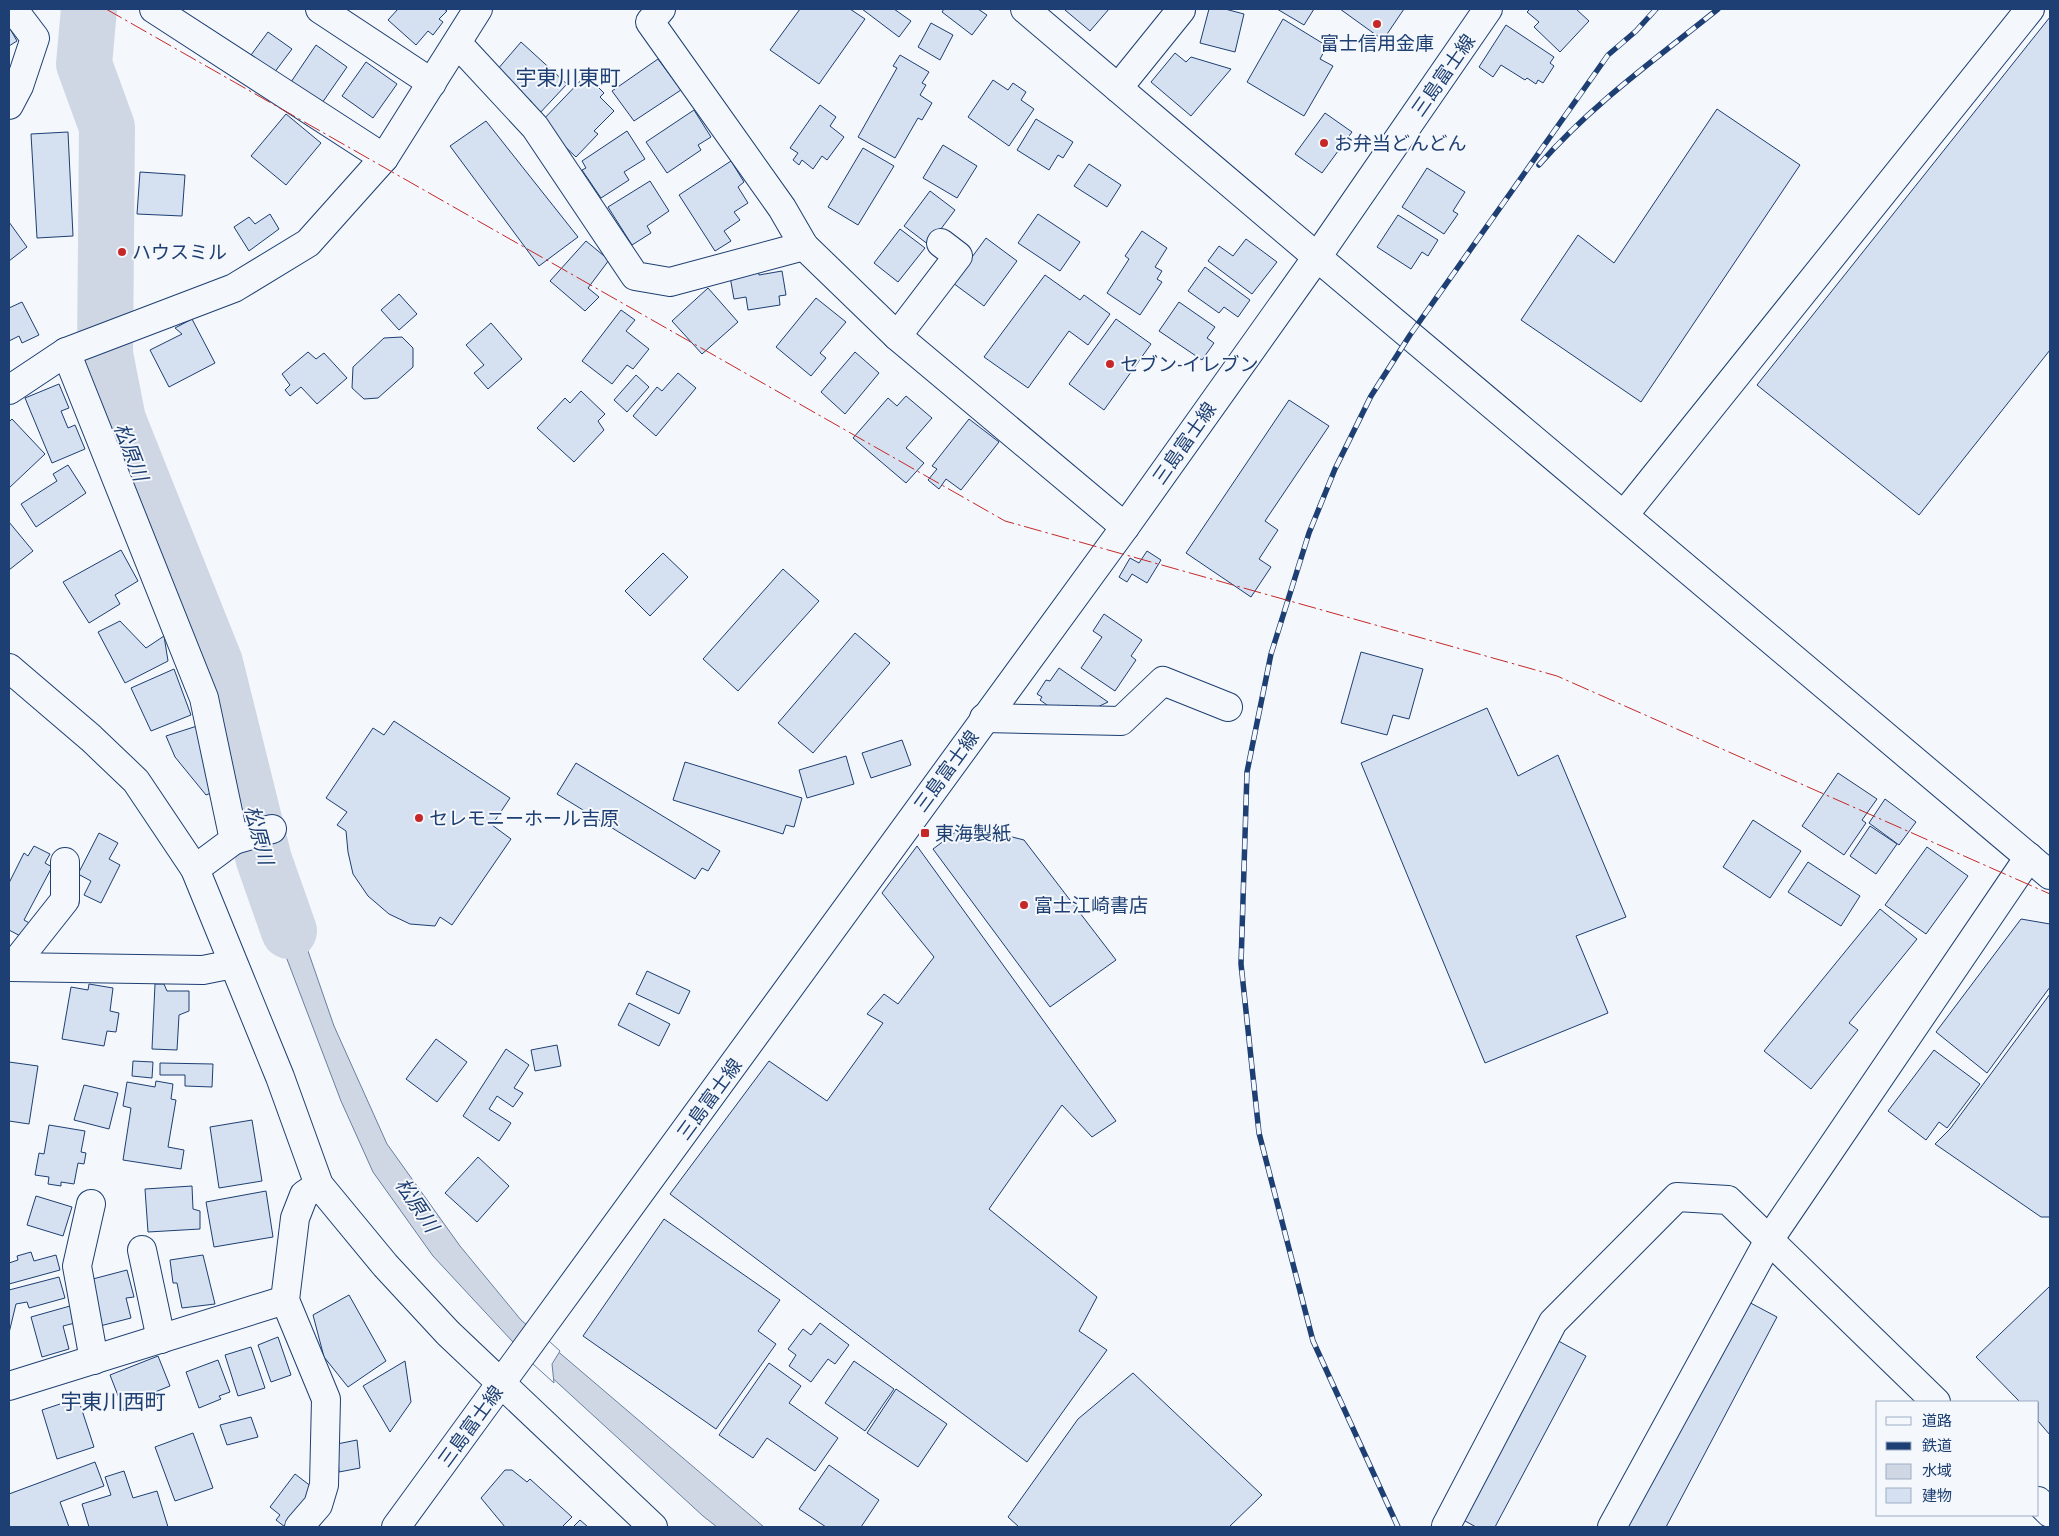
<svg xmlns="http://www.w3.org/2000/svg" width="2059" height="1536" viewBox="0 0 2059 1536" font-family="'PT Sans Narrow','Noto Sans JP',sans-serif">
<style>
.water{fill:#cfd7e4;stroke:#687fa3}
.pier{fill:#f4f7fb;stroke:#687fa3}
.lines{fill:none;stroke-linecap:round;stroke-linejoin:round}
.river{stroke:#cfd7e4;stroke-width:56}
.building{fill:#d5e0f0;stroke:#1d3f73}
.minor-casing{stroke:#1d3f73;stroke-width:30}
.major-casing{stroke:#1d3f73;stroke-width:30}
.minor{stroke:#f4f7fb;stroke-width:28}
.major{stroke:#f4f7fb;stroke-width:28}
.rail-casing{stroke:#1d3f73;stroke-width:5.5}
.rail{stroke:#f4f7fb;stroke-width:4;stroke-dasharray:11;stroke-linecap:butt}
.power{stroke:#c62828;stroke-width:1;stroke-dasharray:18 4 2.5 4;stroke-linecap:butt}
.poi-dot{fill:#c62828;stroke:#f4f7fb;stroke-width:2}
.labels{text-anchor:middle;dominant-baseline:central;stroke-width:4;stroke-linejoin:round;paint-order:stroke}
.poi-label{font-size:19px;fill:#1d3f73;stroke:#f4f7fb;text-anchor:start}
.street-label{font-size:19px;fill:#1d3f73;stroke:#f4f7fb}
.water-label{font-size:20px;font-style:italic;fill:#1d3f73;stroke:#f4f7fb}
.quarter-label{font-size:21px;fill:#1d3f73;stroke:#f4f7fb}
</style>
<rect width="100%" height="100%" fill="#f4f7fb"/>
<polygon class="water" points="274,853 334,1026 387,1144 460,1246 521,1320 764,1527 717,1527 703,1516 512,1341 433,1256 373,1172 341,1101 250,862"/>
<polygon class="pier" points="528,1322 560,1351 552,1364 554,1383 512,1345"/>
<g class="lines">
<polyline class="river" points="89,9 84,64 107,127 105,354 118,420 215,663 264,860 289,931"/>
</g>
<g class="building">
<polygon points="398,9 444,9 447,11 439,19 443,22 433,35 428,31 416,45 388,20"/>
<polygon points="800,9 850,9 865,19 819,84 770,50"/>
<polygon points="862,9 894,9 911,21 899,37"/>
<polygon points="944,9 978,9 987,15 972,35 942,12"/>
<polygon points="1066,9 1109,9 1090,31 1065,10"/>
<polygon points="1209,9 1225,9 1244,14 1235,52 1200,43"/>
<polygon points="1277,9 1314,9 1304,25"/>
<polygon points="1340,9 1404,9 1383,40"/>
<polygon points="1530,9 1576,9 1589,21 1560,52 1534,27 1539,22 1527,12"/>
<polygon points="2050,17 2050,350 1919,515 1757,385"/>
<polygon points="1283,19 1327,46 1320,59 1333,66 1304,116 1247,82"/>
<polygon points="931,23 953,35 940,60 918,47"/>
<polygon points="1506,25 1554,57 1550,63 1554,66 1543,83 1538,80 1536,84 1527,78 1525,80 1501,65 1493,77 1479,67"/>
<polygon points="9,27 17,41 9,46"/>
<polygon points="268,32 292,49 274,73 251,55"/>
<polygon points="521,42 567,84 538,115 528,106 532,102 497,70"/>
<polygon points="316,45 347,67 322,103 291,82"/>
<polygon points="1175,53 1186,62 1191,57 1231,69 1191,116 1151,82"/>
<polygon points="900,55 929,72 922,83 926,85 920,95 932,103 922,120 918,118 895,158 858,137 897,68 893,66"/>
<polygon points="658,59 681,90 634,121 612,91"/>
<polygon points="366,62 397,84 373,118 342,96"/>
<polygon points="586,75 604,93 600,97 614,111 594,131 598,134 576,157 540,123"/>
<polygon points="993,80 1008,90 1013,83 1026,92 1021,100 1034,109 1009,146 968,117"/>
<polygon points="820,105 836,117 830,126 844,137 827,160 822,156 813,169 802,160 799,165 793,160 798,153 790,148"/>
<polygon points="1717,109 1800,165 1641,402 1521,320 1578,235 1614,263"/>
<polygon points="694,110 711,137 698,145 701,150 667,173 646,142"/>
<polygon points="1325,113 1352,132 1322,173 1295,154"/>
<polygon points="286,114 321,143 286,185 251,156"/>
<polygon points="1036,119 1073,142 1063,158 1058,155 1049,170 1017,150"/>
<polygon points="486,121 578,237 539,266 450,146"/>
<polygon points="627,131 645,159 624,172 629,180 601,198 582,170 586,168 582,161"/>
<polygon points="68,132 73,236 37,238 31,134"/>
<polygon points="943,145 977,166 957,198 923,178"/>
<polygon points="863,148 894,166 858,225 828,207"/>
<polygon points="731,161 744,182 738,187 748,203 734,212 740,220 724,231 731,241 715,251 679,195"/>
<polygon points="1089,164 1121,185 1107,207 1074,186"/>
<polygon points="1427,168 1465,192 1453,211 1458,214 1444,234 1402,207"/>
<polygon points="140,172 185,175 182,216 137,214"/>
<polygon points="650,181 669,211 647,226 651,233 632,245 608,207"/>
<polygon points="930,191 955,210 929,245 904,226"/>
<polygon points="270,214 279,229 249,251 234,227 249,217 255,224"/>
<polygon points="1038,214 1080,242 1060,271 1018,243"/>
<polygon points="1398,215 1438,240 1428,256 1422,252 1411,269 1377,247"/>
<polygon points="9,222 27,247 9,261"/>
<polygon points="900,229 925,248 898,282 874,263"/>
<polygon points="1142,231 1167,248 1155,267 1162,271 1157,279 1162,282 1140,315 1107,293 1129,259 1125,256"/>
<polygon points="986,238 1017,261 984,306 953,283"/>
<polygon points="1246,239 1277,262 1252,294 1208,261 1219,246 1233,256"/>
<polygon points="586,241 609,260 588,288 599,297 585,311 550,281"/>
<polygon points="757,266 759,275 782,271 786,295 779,296 780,305 748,310 746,297 734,299 729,271"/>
<polygon points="1205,267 1250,300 1238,317 1224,307 1219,313 1188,291"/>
<polygon points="1045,275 1080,300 1084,295 1110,314 1088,345 1069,331 1028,388 984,357"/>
<polygon points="708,288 738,322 702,354 672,321"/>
<polygon points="399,294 417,314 399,330 381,310"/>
<polygon points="816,298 846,322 820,353 826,358 811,376 776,347"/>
<polygon points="22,302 39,335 22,343 19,336 9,341 9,308"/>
<polygon points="1179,302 1215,327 1207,338 1214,343 1202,360 1159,331"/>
<polygon points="621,310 635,320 626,331 649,349 633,369 627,365 612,384 582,361"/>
<polygon points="192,319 215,363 169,387 150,350 182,334 175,328"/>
<polygon points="1116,319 1151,344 1104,410 1069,384"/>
<polygon points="491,323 522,359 488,389 474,373 484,365 466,345"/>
<polygon points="402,337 413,348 413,367 378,398 364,399 352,388 353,367 384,338"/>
<polygon points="308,352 316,359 324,353 347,378 317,404 301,387 290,396 285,390 290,385 282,374"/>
<polygon points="855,352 879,373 845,414 821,392"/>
<polygon points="678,373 696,388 656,436 633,416 657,387 662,391"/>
<polygon points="636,375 649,387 627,412 614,400"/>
<polygon points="59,384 69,408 61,411 68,428 75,425 85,449 52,463 25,398"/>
<polygon points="581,391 605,414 598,421 604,430 574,462 537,428 565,398 570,403"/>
<polygon points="906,396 932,418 906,448 924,463 906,483 853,438 888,398 897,406"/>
<polygon points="1289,400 1329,426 1265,521 1278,530 1259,559 1271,567 1251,597 1186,553"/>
<polygon points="12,419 45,454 9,488 9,422"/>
<polygon points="969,419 999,442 961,490 946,479 939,489 928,480 937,469 932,466"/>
<polygon points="68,465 86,493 36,527 21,504 57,481 53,474"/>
<polygon points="9,522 33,551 9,570"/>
<polygon points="121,550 138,581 115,595 120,604 89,623 63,582"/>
<polygon points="1147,551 1161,560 1147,583 1132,574 1127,582 1119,577 1130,558 1139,563"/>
<polygon points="663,553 688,577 650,616 625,591"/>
<polygon points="783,569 819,601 738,691 703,659"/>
<polygon points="1104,614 1142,640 1131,656 1136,660 1115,691 1081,668 1102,637 1093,631"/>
<polygon points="120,621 146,648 164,636 168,661 125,683 98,632"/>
<polygon points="855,633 890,663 813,753 778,723"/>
<polygon points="1361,652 1423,669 1409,719 1393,715 1387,735 1341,723"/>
<polygon points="1059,668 1108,702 1087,712 1076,705 1070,713 1058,705 1054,710 1040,700 1042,697 1037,694 1046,680 1050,681"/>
<polygon points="174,669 191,715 151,731 131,688"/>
<polygon points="1487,708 1518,776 1558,755 1626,917 1576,936 1608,1013 1485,1063 1361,763"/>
<polygon points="394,721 510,798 492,825 511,839 452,925 440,917 435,926 410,924 389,914 368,896 353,874 348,852 346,831 337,825 347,812 326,798 373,728 384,735"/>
<polygon points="197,726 216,791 206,795 175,757 166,736"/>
<polygon points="902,740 911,765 871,778 862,753"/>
<polygon points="846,756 854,784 807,798 799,770"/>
<polygon points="685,762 802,798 794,827 786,825 783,834 673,800"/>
<polygon points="576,763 720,851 708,871 702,868 695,879 557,794"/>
<polygon points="1838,773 1877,799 1862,820 1866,823 1844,855 1802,826"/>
<polygon points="1885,799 1916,822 1899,845 1869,823"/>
<polygon points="1753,820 1801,851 1770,898 1723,867"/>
<polygon points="965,825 1024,840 1116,960 1050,1007 933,849"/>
<polygon points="1870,826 1897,844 1876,874 1850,856"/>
<polygon points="99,833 118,843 109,859 120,865 101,903 84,895 91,881 78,874"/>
<polygon points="34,846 50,854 45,863 52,867 24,920 33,925 26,939 9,930 9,883 24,853 28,856"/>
<polygon points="917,846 1116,1121 1092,1137 1062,1105 989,1209 1097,1297 1079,1331 1107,1350 1027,1462 670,1194 769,1061 827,1101 883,1023 867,1014 884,994 898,1004 934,957 882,893"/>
<polygon points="1927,847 1968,876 1926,934 1885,905"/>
<polygon points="1808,862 1860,896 1841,926 1788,892"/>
<polygon points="1880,909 1917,939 1849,1023 1858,1030 1811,1089 1764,1051"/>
<polygon points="2021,919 2050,924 2050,987 1987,1073 1936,1032"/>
<polygon points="647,971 690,991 679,1014 636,994"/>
<polygon points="89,984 113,988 110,1011 119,1013 116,1032 107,1031 104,1046 62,1039 71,987 88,990"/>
<polygon points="155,984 164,984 167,991 189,991 189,1011 179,1015 177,1050 152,1049"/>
<polygon points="2050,994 2050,1217 2041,1217 1935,1144 1950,1129"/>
<polygon points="629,1003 670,1024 659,1046 618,1025"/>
<polygon points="436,1039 467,1062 437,1102 406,1079"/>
<polygon points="557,1045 561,1066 535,1071 531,1050"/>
<polygon points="506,1049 529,1065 514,1088 523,1093 513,1107 497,1096 489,1109 511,1123 499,1141 463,1116"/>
<polygon points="1934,1050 1980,1084 1947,1128 1939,1122 1926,1140 1888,1111"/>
<polygon points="133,1061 153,1062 152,1078 132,1076"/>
<polygon points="9,1062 38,1066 29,1124 9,1121"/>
<polygon points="160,1063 213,1064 212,1087 185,1086 185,1075 160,1075"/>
<polygon points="156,1081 173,1084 171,1099 176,1100 168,1147 184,1150 181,1169 123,1160 131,1108 123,1106 127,1082 155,1087"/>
<polygon points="84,1085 118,1093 109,1129 74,1120"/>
<polygon points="252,1120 262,1181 219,1188 210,1127"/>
<polygon points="49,1125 85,1131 81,1152 86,1153 84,1164 78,1163 74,1184 61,1182 61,1186 48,1184 49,1177 35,1175 39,1153 44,1154"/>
<polygon points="478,1157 509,1186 477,1222 445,1193"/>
<polygon points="192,1186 193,1209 200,1211 200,1229 148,1232 145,1189"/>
<polygon points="266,1191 273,1237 214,1247 206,1202"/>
<polygon points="36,1196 72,1207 63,1236 27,1225"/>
<polygon points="664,1219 780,1300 758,1331 776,1344 716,1429 583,1336"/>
<polygon points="31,1252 34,1261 56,1255 60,1270 9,1284 9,1263 18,1260 17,1256"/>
<polygon points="203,1255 215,1304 182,1308 177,1283 173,1283 170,1260"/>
<polygon points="127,1270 134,1297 126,1298 131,1318 100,1326 89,1280"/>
<polygon points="59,1277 65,1298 29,1308 27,1302 16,1304 9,1333 9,1290"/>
<polygon points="2050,1286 2050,1435 2038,1421 2038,1402 2020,1402 1976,1357"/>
<polygon points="349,1295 386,1361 348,1387 324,1357 313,1315"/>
<polygon points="1743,1299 1777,1317 1666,1527 1621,1527"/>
<polygon points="70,1306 75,1323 63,1326 69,1349 42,1357 31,1317"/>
<polygon points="820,1323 849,1345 835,1364 828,1359 811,1382 789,1366 796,1355 788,1349 803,1329 811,1335"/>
<polygon points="278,1337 291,1375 271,1382 258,1345"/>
<polygon points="1551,1337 1586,1356 1495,1527 1476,1527 1456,1516"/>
<polygon points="251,1347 265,1388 238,1396 225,1355"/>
<polygon points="158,1356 170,1386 155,1392 158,1398 124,1411 110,1375"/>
<polygon points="218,1360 230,1392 219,1396 221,1399 199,1408 186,1372"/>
<polygon points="405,1361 411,1402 390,1432 363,1386"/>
<polygon points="854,1361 894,1389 865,1431 825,1403"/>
<polygon points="769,1363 801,1386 789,1403 838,1438 815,1471 767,1438 753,1458 719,1435"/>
<polygon points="1133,1373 1262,1495 1229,1527 1019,1527 1008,1517 1078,1419"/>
<polygon points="896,1389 947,1424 918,1467 867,1433"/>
<polygon points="78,1398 94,1447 57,1459 42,1410"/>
<polygon points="251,1417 258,1437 227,1445 220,1425"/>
<polygon points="193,1433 213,1488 175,1501 155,1447"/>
<polygon points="357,1440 360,1468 339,1472 337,1444"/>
<polygon points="95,1462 104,1486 60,1502 69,1527 9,1527 9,1494"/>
<polygon points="829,1465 879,1500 861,1527 826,1527 799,1509"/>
<polygon points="505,1470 512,1470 527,1482 530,1479 572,1517 562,1527 505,1527 481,1498"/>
<polygon points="124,1471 133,1498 157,1491 168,1527 89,1527 82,1504 111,1495 105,1477"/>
<polygon points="295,1474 312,1487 313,1496 289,1527 285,1527 276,1520 280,1515 270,1507"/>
<polygon points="580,1520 588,1527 573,1527"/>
</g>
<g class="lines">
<defs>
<g id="minor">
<polyline points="154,9 384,158"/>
<polyline points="320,9 432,83"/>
<polyline points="661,9 650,22 782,208 804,246 897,336 1125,527"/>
<polyline points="1025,9 1317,257 2050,875"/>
<polyline points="458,44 535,127 635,276 670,282 804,246"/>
<polyline points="1118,88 1181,10"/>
<polyline points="9,105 19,86 35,38 13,9"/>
<polyline points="897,336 958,256 941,243"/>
<polyline points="66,352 204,698 234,840 195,869"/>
<polyline points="9,390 66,352 234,288 308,243 384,158 478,9"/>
<polyline points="1624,515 2030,9"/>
<polyline points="9,668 91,738 136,781 195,869 280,1077 319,1185 385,1265 448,1333 653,1527"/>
<polyline points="984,718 1121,721 1163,681 1228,707"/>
<polyline points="234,840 272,829"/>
<polyline points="9,967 203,970 233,964"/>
<polyline points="12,967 65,900 65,862"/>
<polyline points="91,1204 77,1266 94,1360"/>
<polyline points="142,1250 161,1339"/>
<polyline points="9,1386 285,1300"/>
<polyline points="2038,1501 2050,1513"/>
<polyline points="1446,1526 1553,1322 1677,1197 1728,1200 1936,1402"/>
<polyline points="299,1527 318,1505 324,1485 326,1399 285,1300 295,1218 304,1195 319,1185"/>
<polyline points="1612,1527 1769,1240 2029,857"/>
</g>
<polyline id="major" points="396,1527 1125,527 1317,257 1488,9"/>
</defs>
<use href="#minor" class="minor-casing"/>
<use href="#major" class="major-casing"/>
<use href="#minor" class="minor"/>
<use href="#major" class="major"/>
<defs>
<g id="rail">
<path d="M1539,165C1591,105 1657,58 1718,9"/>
<polyline points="1398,1527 1313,1341 1259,1133 1241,964 1247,772 1271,654 1309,533 1335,469 1371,396 1410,335 1608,55 1636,31 1656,9"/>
</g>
</defs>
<use href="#rail" class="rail-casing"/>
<use href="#rail" class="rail"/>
<polyline class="power" points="106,9 1005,521 1557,676 2050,894"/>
</g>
<g class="poi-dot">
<circle cx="1377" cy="24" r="5"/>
<circle cx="1324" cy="143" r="5"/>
<circle cx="122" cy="252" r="5"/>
<circle cx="1110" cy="364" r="5"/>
<circle cx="419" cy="818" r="5"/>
<rect x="920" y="828" width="10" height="10" rx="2.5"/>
<circle cx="1024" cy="905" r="5"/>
</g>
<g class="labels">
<g class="poi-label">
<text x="1377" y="43" text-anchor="middle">富士信用金庫</text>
<text x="1334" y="143">お弁当どんどん</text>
<text x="132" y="252">ハウスミル</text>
<text x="1120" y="364">セブン-イレブン</text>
<text x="429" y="818">セレモニーホール吉原</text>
<text x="935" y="833">東海製紙</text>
<text x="1034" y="905">富士江崎書店</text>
</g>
<g class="street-label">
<text transform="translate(1443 75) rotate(-55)">三島富士線</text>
<text transform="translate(1184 443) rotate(-55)">三島富士線</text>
<text transform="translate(946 771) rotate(-54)">三島富士線</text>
<text transform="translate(709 1099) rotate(-54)">三島富士線</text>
<text transform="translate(470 1426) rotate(-54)">三島富士線</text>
</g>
<g class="water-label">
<text transform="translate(131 452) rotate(69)">松原川</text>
<text transform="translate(259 835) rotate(75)">松原川</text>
<text transform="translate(417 1205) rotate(56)">松原川</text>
</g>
<g class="quarter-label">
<text x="568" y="77">宇東川東町</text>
<text x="113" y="1401">宇東川西町</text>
</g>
</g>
<rect width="2059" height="1536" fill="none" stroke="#1d3f73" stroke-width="20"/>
<rect x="1876" y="1401" width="162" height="115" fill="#f4f7fb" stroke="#9eadc5"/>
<rect x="1886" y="1417" width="25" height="8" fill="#f4f7fb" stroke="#9eadc5"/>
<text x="1922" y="1426" font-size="15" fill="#1d3f73">道路</text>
<rect x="1886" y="1442" width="25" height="8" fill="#1d3f73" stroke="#9eadc5"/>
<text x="1922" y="1451" font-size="15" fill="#1d3f73">鉄道</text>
<rect x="1886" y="1464" width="25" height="15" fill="#cfd7e4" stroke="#9eadc5"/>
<text x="1922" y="1476" font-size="15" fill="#1d3f73">水域</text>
<rect x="1886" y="1488" width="25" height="15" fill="#d5e0f0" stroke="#9eadc5"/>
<text x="1922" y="1501" font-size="15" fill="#1d3f73">建物</text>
</svg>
